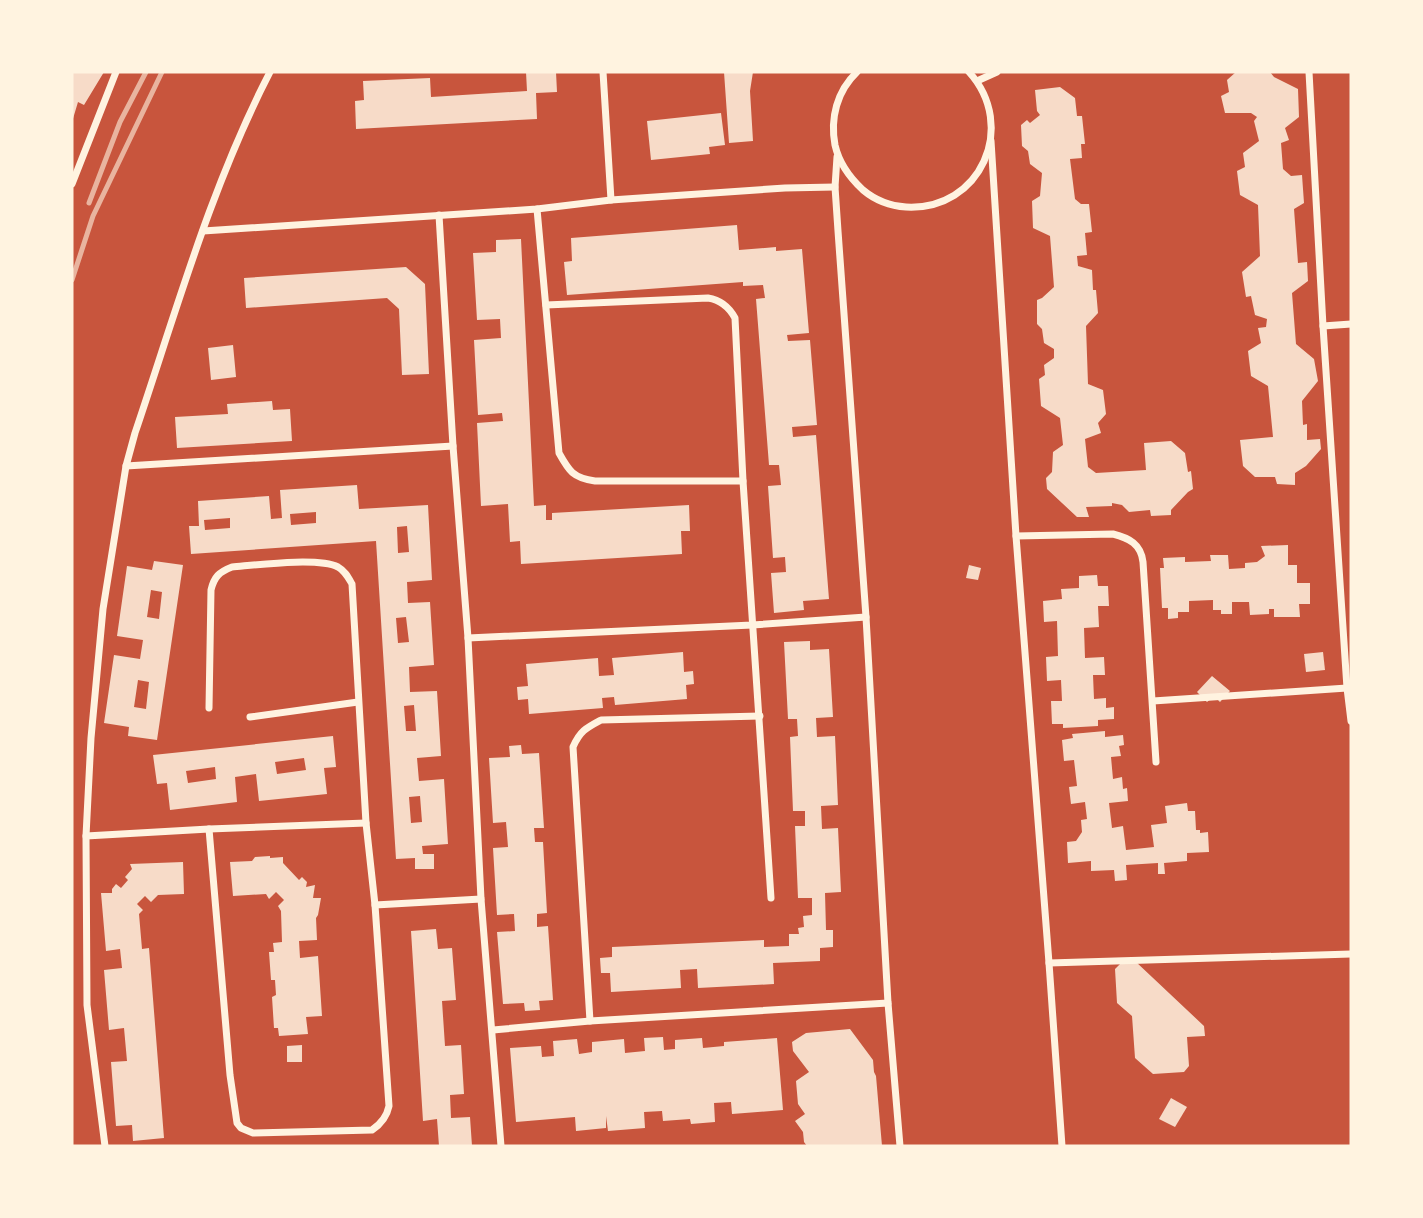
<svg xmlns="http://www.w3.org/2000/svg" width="1423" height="1218" viewBox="0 0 1423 1218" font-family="'Crimson Pro',serif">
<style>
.building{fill:#f7dbc8;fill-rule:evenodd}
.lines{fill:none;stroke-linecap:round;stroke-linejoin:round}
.minor{stroke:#fff3e0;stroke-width:7}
.rail{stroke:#e9b49f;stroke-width:5}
</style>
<rect width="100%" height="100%" fill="#c8553d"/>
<g class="building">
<polygon points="72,72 104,72 84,105 78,102 72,122"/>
<polygon points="526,72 556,72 557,92 536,93 537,119 356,129 355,101 364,100 363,81 430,78 431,97 527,91"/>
<polygon points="724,72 753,72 750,91 753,141 729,143"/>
<polygon points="1236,72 1270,72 1274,77 1298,89 1299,117 1285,128 1289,140 1281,143 1283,169 1291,176 1302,175 1304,203 1294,209 1298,263 1307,262 1308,281 1292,293 1296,344 1314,359 1318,381 1302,401 1303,425 1307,424 1307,440 1320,439 1321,449 1306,466 1295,473 1295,485 1277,484 1275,477 1255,477 1243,466 1240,440 1273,437 1268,386 1251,376 1248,351 1261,343 1258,328 1266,327 1267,319 1255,315 1251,296 1246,297 1242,272 1260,256 1258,205 1240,195 1237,171 1245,167 1243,153 1259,141 1254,121 1257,117 1251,113 1225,113 1221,96 1229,92 1227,80"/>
<polygon points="1060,87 1075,98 1077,116 1082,116 1085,144 1081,144 1082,158 1070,159 1075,199 1081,204 1089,204 1092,232 1085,233 1087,255 1077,256 1078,266 1092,270 1093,290 1096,290 1098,313 1086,326 1088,384 1103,390 1106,414 1098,423 1101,433 1085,439 1088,467 1096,473 1146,470 1144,443 1171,441 1185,453 1188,472 1191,471 1193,489 1188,492 1171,510 1171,515 1151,516 1150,510 1129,512 1122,505 1112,503 1112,506 1086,507 1089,517 1077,517 1047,489 1046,478 1052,472 1053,452 1063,445 1060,418 1041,406 1039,379 1045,375 1044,365 1054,358 1054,349 1044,343 1042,329 1037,324 1037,300 1042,298 1054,287 1050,236 1033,228 1032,201 1040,196 1042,173 1030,164 1028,151 1022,146 1021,125 1027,120 1030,123 1040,115 1037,111 1035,90"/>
<polygon points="721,113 725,145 709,147 710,154 651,160 647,121"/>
<polygon points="737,225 739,250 776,247 776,251 802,249 809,333 787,335 788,341 810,340 817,425 792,427 793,437 816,435 829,599 803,601 804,610 774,613 771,573 786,572 785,557 773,558 768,486 781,485 779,465 769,465 756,299 765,298 763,285 743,286 743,282 567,295 564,262 572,261 571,238"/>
<polygon points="521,239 534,506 546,505 546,520 552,520 552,513 689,505 690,531 681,531 682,554 521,564 520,541 510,542 508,504 481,506 477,423 503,421 502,413 478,415 474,340 501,338 500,319 477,320 473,253 496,252 496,240"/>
<polygon points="406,267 425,284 429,374 402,375 399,309 387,298 246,308 244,278"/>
<polygon points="233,345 236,377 211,380 208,348"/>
<polygon points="272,401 273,410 290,409 292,441 177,448 175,417 228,414 227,404"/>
<path d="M357,485L359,509L428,505L432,580L407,582L408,603L430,602L434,665L409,667L410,692L437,691L441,756L417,758L419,781L444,779L448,844L422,846L423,854H434V869H415V858L396,859L376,541L191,554L189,526H199L198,501L269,496L271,519L282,518L280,490ZM316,512V523L291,525L290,514ZM230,518V528L205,530L204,520ZM407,526L409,552L398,553L397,527ZM406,617L409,642L398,643L396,618ZM414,705L416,731H406L404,706ZM420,796L422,822L411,823L409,797Z"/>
<polygon points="1288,545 1288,565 1297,565 1297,583 1310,583 1310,604 1299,604 1300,617 1274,617 1274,609 1269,609 1269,614 1250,615 1249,602 1232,602 1232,614 1221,614 1221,610 1213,610 1213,600 1189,601 1189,612 1178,612 1178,618 1168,619 1168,608 1162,608 1160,568 1164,568 1163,558 1185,557 1185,562 1211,561 1210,555 1228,555 1229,569 1245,568 1245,563 1257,562 1265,556 1261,546"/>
<path d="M154,561L183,565L157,740L128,736L129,727L104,723L114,655L140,659L143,640L117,636L127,566L152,570ZM151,590L162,592L159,619L147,617ZM138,680L149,682L146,709L134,707Z"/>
<polygon points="969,565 981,568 978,580 966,578"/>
<polygon points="1097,575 1098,586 1108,586 1109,606 1098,606 1099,627 1084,628 1085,658 1104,657 1105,675 1093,675 1094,699 1106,698 1106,708 1114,707 1114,719 1098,720 1098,726 1063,728 1063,724 1052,724 1051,701 1062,701 1061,680 1047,681 1046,657 1058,656 1057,621 1044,622 1043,601 1062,599 1061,589 1079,588 1079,576"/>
<polygon points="810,641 810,650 829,649 833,717 816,718 817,737 835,736 838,805 821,806 822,829 838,828 841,892 825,893 826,930 833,930 833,947 820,948 820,961 773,963 774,984 698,988 697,969 680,970 681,988 611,992 610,973 601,973 600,958 612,957 612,947 764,940 764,947 789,946 789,934 799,934 798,928 804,927 803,916 812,915 812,898 798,898 795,826 805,826 805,811 793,811 790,737 798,736 797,719 788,719 784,642"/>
<polygon points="683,652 684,672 693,671 694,684 686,685 687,699 615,705 614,697 602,698 603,708 529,714 528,699 518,700 517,687 528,686 526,664 598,658 599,676 614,675 612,658"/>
<polygon points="1323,652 1325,670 1306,672 1304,654"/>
<polygon points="1212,676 1230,691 1220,702 1214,696 1207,702 1197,692"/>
<polygon points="1105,731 1105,737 1123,735 1124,745 1119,746 1121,756 1111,757 1113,779 1122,777 1123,789 1127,788 1128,801 1109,803 1112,828 1123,826 1126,850 1154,847 1151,825 1167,823 1165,806 1187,803 1188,811 1195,811 1196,830 1200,830 1200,833 1208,832 1209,852 1187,853 1187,861 1164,863 1165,874 1158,874 1158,863 1126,865 1127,880 1115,881 1114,870 1091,871 1091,861 1068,863 1067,842 1076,841 1082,832 1081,820 1087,819 1085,802 1071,804 1069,787 1077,786 1074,760 1064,761 1062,740 1073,738 1072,734"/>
<path d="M333,736L336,767L324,768L327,794L259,801L256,774L235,777L237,802L170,810L167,783L157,784L153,755ZM304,758L306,770L277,774L275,762ZM215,767L216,779L188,783L186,771Z"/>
<polygon points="521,745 522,754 539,753 544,828 534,828 535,842 543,842 547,913 537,914 537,927 548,926 553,1000 539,1001 540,1010 525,1011 524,1003 503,1004 497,932 515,931 514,914 497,915 493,848 508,847 506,822 493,823 489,758 510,757 509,746"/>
<polygon points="270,856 270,858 283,857 283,863 299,880 302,877 307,882 306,887 315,885 313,898 321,898 318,915 316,918 317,940 299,941 300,958 318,956 322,1016 306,1017 308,1034 279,1036 278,1028 274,1028 272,997 276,995 275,980 271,980 269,952 274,952 273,943 282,942 281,911 278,906 284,900 276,892 269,899 266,894 233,896 230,862 252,861 255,857"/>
<polygon points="183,862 184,894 158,895 151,902 145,896 137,904 143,910 139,914 142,949 149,948 164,1138 133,1141 132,1125 116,1126 111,1062 127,1061 124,1028 109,1030 104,970 122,968 120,949 106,951 101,893 112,893 112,889 116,884 121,888 128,880 125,877 132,869 130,864"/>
<polygon points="436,929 438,949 452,948 456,1000 442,1001 445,1046 461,1045 464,1094 450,1095 451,1118 470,1117 472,1146 439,1146 437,1119 423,1121 411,931"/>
<polygon points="1135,961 1204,1026 1205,1036 1187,1037 1189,1066 1184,1072 1153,1074 1135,1058 1132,1016 1117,1003 1115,969 1122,962"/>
<polygon points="850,1029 873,1060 874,1072 876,1076 882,1146 807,1146 804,1142 803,1132 795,1121 805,1114 798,1104 796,1081 809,1072 793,1051 792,1042 806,1033"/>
<polygon points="663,1037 664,1050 675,1049 675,1040 702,1038 703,1048 724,1046 724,1042 777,1038 783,1110 732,1114 731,1102 714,1103 715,1122 691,1124 690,1119 663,1121 662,1111 644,1112 645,1128 608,1131 606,1116 606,1128 576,1131 575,1117 516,1122 510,1048 541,1046 542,1057 554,1056 553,1041 577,1039 579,1054 592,1052 592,1042 624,1039 625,1053 645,1051 644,1038"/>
<polygon points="302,1045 302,1062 287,1062 287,1046"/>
<polygon points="1171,1098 1187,1107 1175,1127 1159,1119"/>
</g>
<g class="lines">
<g class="minor">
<polyline points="603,72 611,200"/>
<path d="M857,72C837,91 830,118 835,145C839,163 849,177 863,190C875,200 890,206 906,207C981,211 1018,126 969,72"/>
<polyline points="1309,72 1323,326 1347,688 1351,721"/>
<polyline points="977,81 997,72"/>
<polyline points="991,141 1016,536 1049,963 1351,954"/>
<polyline points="837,157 835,187 838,231 866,617 888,1003 900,1146"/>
<polyline points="72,184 116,72"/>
<path d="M537,209L559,453C569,471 573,478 595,481H743"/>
<polyline points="439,215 453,446 468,638 481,899 501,1146"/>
<polyline points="203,231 537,209 611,200 785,188 835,187"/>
<path d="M546,305L708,298C721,300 729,307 735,318L743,481L771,898"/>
<polyline points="1323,326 1351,324"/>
<polyline points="126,466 453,446"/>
<path d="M1016,536L1113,534C1129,538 1141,544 1143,562L1156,762"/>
<polyline points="468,638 752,625 866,617"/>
<polyline points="1153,701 1347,688"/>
<polyline points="250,717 358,702"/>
<path d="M209,829L230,1075L237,1123L241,1128L253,1133L372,1130C381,1124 387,1116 389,1106L375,905L366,823L352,584C348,577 345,571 338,567C318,557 256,565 232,567C219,572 214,577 211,590L209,708"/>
<polyline points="86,836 209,829 366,823"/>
<polyline points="375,905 481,899"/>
<polyline points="1049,963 1062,1146"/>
<path d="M590,1021L573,747C580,731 586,728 601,720L760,716"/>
<polyline points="493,1030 590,1021 888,1003"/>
<path d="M105,1146L87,1005L86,836L91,738L103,609L126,466L135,433C176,312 211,186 270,72"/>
</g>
<g class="rail">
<polyline points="89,203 120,122 146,72"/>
<polyline points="72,280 93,216 162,72"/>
</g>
</g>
<rect width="1423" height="1218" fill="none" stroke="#fff3e0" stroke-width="147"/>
</svg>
